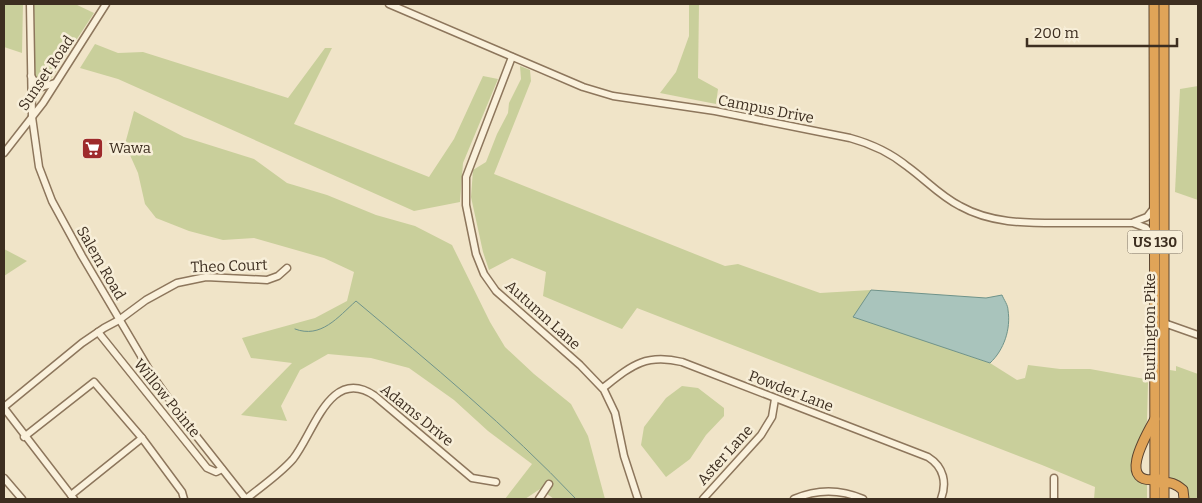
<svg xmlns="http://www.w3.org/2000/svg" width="1202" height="503" viewBox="0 0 1202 503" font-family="Bitter,serif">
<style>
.green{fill:#c9cf9b}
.water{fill:#a9c4bc;stroke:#6f938a}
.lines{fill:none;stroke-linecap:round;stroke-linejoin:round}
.stream{stroke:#6f938a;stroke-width:1}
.minor-casing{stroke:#8d765c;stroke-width:9}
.highway-casing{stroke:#5b4430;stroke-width:11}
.minor{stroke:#faf1dc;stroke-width:6}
.highway{stroke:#e0a458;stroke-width:9}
.labels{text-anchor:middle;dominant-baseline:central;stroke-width:5;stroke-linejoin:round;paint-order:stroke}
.shield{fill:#f7eed8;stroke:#756857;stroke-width:1}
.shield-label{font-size:14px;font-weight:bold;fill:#3d2e20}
.street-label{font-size:15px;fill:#3d2e20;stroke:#f7eed8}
.poi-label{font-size:15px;fill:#3d2e20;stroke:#f7eed8;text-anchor:start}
</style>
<rect width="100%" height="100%" fill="#f0e4c8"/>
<g class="green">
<polygon points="4,4 23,4 22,53 4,47"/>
<polygon points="34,4 75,4 94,13 48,83 41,83 35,79"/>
<polygon points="689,4 699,4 698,78 718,89 716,104 660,93 676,72 689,36"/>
<polygon points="95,44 118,53 143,52 288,98 325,48 332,48 294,124 429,177 454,139 483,76 498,79 463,163 460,202 414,211 118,79 80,68"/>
<polygon points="520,66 530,70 531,81 494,174 725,266 738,264 820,293 871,290 854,317 990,363 1017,380 1025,378 1028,365 1060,369 1090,369 1145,379 1148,383 1147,421 1131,464 1133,476 1137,481 1147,484 1147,499 1094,499 1095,487 1042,465 637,308 622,329 543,296 546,272 512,258 489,270 483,252 471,197 473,170 486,162 497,134 508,113 509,103 521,79"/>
<polygon points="1198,86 1198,200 1175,192 1180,89"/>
<polygon points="134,111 184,137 254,159 287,183 327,195 376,215 415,226 452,245 490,322 505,347 534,374 571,404 588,436 605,499 554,499 540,489 525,499 505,499 532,464 488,431 454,400 409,368 371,358 328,354 300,370 281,406 287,421 241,415 292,363 251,358 242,338 315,318 347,301 354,272 324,258 254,238 223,240 189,231 156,218 145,204 138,173 125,144"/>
<polygon points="4,249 27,261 4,276"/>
<polygon points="1176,366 1198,374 1198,499 1189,499 1187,490 1170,479 1170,370 1176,371"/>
<polygon points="682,386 698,388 724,408 724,416 706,435 690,459 666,477 641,445 644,427 666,398"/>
</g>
<path class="water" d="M871,290L986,298L1002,295C1004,300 1008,305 1008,310C1011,329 1004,350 990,363L853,317Z"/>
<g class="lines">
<path class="stream" d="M295,329C321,339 338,317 356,301C431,364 508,427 576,499"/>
<defs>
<g id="minor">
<polyline points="30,4 32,117 39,167 52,201 82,256 154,378 186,423 246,499"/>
<path d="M389,4L583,87L613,96L715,111L850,138C872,144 891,153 908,167C926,180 940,196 960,206C992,224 1028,223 1064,223C1087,223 1110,223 1133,223L1146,228L1153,237"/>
<polyline points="512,57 466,177 466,205 476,254 484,274 496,291 580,365 604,390 615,413 624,456 638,499"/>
<polyline points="31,76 37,85 42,87 55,83"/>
<polyline points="4,153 43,103 106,4"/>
<polyline points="1134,222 1147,217 1154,208"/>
<polyline points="1164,323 1198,335"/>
<polyline points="98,332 207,468 216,472 222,469"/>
<path d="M603,388C631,366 645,353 682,362L928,457C944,467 947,483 941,499"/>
<polyline points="4,407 82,343 104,328 119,320 146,300 177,283 206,277 267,280 278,276 287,268"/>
<polyline points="4,408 74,499"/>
<polyline points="24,437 94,382 142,438 182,492 184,499"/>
<polyline points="4,478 22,499"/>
<polyline points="71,495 142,438"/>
<path d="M246,499C262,486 280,474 293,459C314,433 330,365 375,396L472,478L496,482"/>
<polyline points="539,499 549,484"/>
<polyline points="703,499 761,435 772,417 775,399"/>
<path d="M794,499C817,489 840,489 863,499"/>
<polyline points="1054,499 1054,478"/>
</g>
<g id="highway">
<polyline points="1154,4 1155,499"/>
<polyline points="1164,4 1164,499"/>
<path d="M1155,419C1146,435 1115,487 1159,479"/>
<path d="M1160,483C1170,481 1176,484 1183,490L1184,499"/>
</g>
</defs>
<use href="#minor" class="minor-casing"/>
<use href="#highway" class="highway-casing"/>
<use href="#minor" class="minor"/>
<use href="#highway" class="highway"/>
</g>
<defs>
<symbol id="supermarket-square" viewBox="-11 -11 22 22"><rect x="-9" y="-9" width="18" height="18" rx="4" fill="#9e2a2b" stroke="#f7eed8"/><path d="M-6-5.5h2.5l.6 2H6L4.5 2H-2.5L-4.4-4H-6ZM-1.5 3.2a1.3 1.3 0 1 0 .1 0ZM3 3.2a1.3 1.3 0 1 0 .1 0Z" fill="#fff"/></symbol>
</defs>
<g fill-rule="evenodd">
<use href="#supermarket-square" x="80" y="136" width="25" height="25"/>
</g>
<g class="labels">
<rect class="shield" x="1127.5" y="230.5" width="55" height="23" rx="4"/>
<g class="shield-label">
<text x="1155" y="242">US 130</text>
</g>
<g class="street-label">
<text transform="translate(46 73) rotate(-56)">Sunset Road</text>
<text transform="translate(766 109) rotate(11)">Campus Drive</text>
<text transform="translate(101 263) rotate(60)">Salem Road</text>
<text transform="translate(229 266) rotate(-2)">Theo Court</text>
<text transform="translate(543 315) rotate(42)">Autumn Lane</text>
<text transform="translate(1150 327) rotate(-90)">Burlington Pike</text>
<text transform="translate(791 391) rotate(21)">Powder Lane</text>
<text transform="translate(167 398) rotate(51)">Willow Pointe</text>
<text transform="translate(417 415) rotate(39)">Adams Drive</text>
<text transform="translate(725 455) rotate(-48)">Aster Lane</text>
</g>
<g class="poi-label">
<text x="109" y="148">Wawa</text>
</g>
</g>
<rect width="1202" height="503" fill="none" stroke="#3d2e20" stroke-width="10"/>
<path d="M1027 38v8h150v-8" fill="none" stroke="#3d2e20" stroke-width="2.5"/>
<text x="1034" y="38" font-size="15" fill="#3d2e20" stroke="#f7eed8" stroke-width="4" paint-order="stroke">200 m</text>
</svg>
